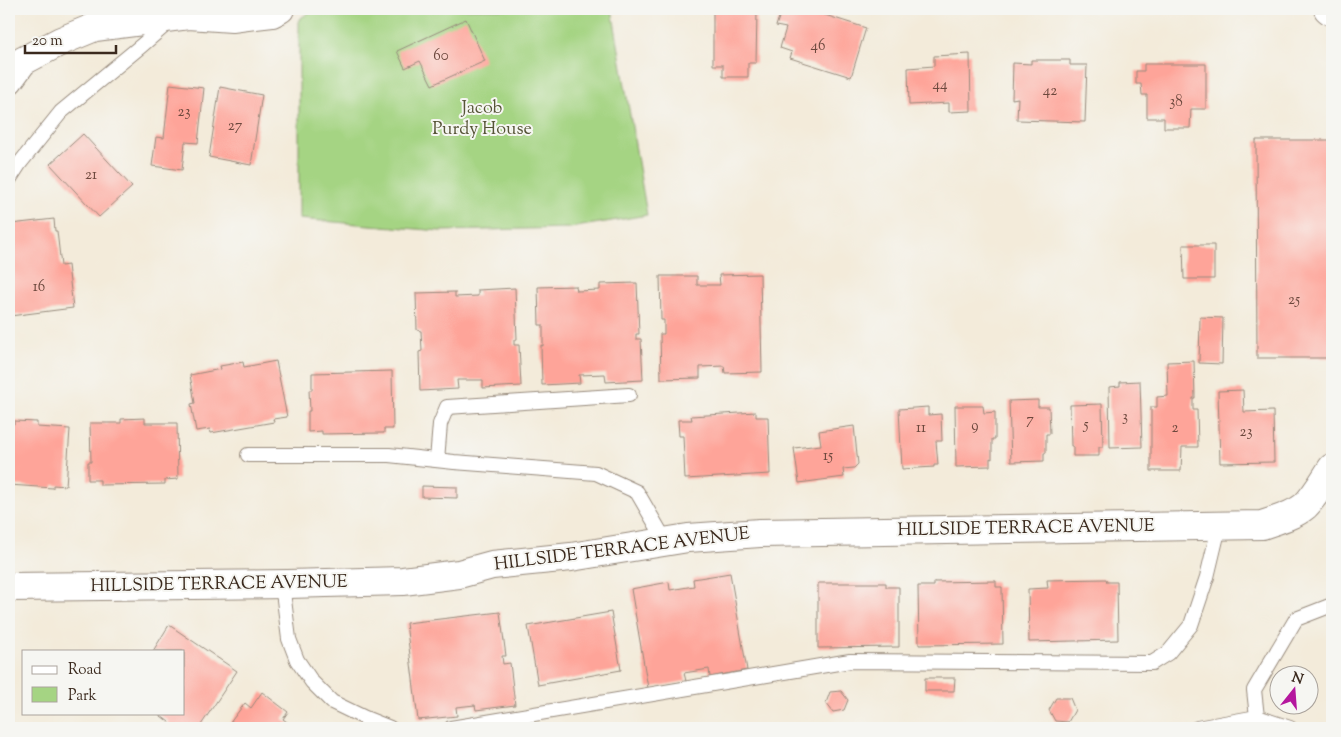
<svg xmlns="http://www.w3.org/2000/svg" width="1341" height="737" viewBox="0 0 1341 737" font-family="'Sorts Mill Goudy',serif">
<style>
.green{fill:#a5d483;stroke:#707f50}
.building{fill:#fea499}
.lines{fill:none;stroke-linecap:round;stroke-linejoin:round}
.service-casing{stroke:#978a7c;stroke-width:16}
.minor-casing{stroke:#978a7c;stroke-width:30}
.tertiary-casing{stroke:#978a7c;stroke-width:30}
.service{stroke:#fff;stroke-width:14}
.minor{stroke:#fff;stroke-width:28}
.tertiary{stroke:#fff;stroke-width:28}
.labels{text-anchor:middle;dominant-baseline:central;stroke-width:4;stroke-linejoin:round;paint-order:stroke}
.number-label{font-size:15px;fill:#6c483d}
.park-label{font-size:18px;fill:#565437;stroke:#f6f6f2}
.street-label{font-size:18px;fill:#3b2a1e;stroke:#f6f6f2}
</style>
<rect width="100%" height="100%" fill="#f6f6f2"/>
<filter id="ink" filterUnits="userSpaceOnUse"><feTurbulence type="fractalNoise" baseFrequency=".02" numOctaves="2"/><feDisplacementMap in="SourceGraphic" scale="10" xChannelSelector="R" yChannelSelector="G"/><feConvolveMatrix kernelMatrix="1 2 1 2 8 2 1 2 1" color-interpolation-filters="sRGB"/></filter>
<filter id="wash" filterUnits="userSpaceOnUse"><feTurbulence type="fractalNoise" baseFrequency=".0096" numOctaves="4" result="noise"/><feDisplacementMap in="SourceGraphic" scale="20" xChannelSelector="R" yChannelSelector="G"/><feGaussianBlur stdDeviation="1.12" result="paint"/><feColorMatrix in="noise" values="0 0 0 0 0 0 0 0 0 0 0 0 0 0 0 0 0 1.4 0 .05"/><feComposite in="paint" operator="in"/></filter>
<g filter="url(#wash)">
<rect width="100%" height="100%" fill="#f3ebda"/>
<polygon class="green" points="315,9 612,9 647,215 570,228 440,231 299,219 299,19"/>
<g id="blocks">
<g class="building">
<polygon points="713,9 762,9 762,11 757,11 756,63 748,63 748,77 723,77 723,65 713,65"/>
<polygon points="782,9 806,9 866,28 851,77 790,58 792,52 780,48 786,28 776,26"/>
<polygon points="466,19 485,61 432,85 420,61 405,68 397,51"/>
<polygon points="970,54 971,111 949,112 949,103 909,105 908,68 934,66 934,56"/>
<polygon points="1031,60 1070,60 1070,65 1087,65 1085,122 1017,120 1018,98 1012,99 1013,63 1031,64"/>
<polygon points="1144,64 1206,64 1206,109 1191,109 1190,128 1164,128 1164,118 1147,118 1147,95 1142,95 1141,84 1136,84 1136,71 1144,71"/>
<polygon points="170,84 204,88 198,143 185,142 182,170 152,166 156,137 164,138"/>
<polygon points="220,87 262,95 251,165 209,157"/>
<polygon points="83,134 132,187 99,217 50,164"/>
<polygon points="1256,140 1332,140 1332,358 1257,358"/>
<polygon points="54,219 55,231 57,231 61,266 68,265 73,308 10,316 9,244 13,243 11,224"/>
<polygon points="1183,245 1214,245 1214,279 1184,279"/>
<polygon points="760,274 762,372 725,373 724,366 700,367 700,378 661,379 660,334 664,334 664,320 661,320 660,276 697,276 697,285 720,285 719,275"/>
<polygon points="637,283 639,334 636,334 636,339 641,339 643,380 606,382 605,374 579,375 580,383 542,385 541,345 543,346 543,325 539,325 538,287 576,286 577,291 600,290 600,284"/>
<polygon points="515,288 517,339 514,340 514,345 519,345 521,386 483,388 483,380 457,380 458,389 420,391 419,352 422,351 421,331 417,330 416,293 455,292 455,297 478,296 478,290"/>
<polygon points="1200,317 1223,318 1222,364 1199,363"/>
<polygon points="276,361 287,417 273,419 274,422 211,433 210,429 196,431 191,404 195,403 190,375 221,369 220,366 243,362 244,367"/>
<polygon points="1194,361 1195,398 1193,398 1193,410 1197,410 1198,447 1182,447 1181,471 1151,471 1151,407 1157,407 1157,397 1168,396 1167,362"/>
<polygon points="392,371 393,429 384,429 384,433 381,433 322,434 322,431 308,432 308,411 310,411 309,390 312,390 312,373"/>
<polygon points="1140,381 1142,447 1110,448 1109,387 1120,386 1120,382"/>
<polygon points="1243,390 1244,412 1273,411 1274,462 1220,463 1218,391"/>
<polygon points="1038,400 1038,407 1049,407 1050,434 1046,434 1046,453 1044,453 1044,461 1011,462 1009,401"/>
<polygon points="1102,404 1103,447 1099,447 1099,456 1073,456 1073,446 1071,446 1070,405"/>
<polygon points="955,406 983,406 984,413 995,412 995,439 992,439 992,459 990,458 990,466 956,467"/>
<polygon points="928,407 928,415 941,414 942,441 936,441 938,465 934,465 934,467 902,469 899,409"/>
<polygon points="756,412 756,417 768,417 770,474 685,479 683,436 679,436 678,420 692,420 691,416"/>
<polygon points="145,418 145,423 177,423 178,479 165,480 165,484 100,485 100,480 88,480 88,462 91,462 90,423 121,423 121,419"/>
<polygon points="14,421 37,422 37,427 70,429 66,486 53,485 53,488 9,485 9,424 14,424"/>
<polygon points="854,426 858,464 854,468 843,469 844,477 799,483 794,448 821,445 819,431"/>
<polygon points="422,486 457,487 457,498 422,497"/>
<polygon points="730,573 747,670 710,677 709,669 684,673 686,681 648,688 631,589 669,582 670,590 694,586 693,579"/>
<polygon points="1106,579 1107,582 1117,582 1118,640 1029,642 1028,589 1048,588 1047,580"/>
<polygon points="996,581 996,587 1002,587 1003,644 919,645 918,586 934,586 934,582"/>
<polygon points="818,583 886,583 886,587 899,587 899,647 818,648"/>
<polygon points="500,612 506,656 502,656 503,664 510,663 515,705 476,710 475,705 456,707 457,716 418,720 406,623"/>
<polygon points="611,612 621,670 538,685 528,626"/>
<polygon points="169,625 237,671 199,728 165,728 169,722 157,713 184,713 184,651 153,651"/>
<polygon points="925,678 955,678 954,691 925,691"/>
<polygon points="841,691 848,700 844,710 833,712 826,703 830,692"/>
<polygon points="262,692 288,712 283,719 295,728 226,728 245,703 251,708"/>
<polygon points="1056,698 1070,698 1075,710 1068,722 1055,721 1049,710"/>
</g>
</g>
</g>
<g filter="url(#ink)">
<use href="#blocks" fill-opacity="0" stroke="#978a7c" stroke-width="1"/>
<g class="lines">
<defs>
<g id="service">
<polyline points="9,180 20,163 61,112 141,46 170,21"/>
<polyline points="248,455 389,455 454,462 596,473 637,492 666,542"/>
<polyline points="437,460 440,424 447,407 629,395"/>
<polyline points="282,584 289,639 297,660 312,682 332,702 365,718 390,728"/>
<polyline points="451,728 850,661 1152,663 1168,653 1191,625 1207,577 1219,527"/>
<polyline points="1197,728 1257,717"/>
<polyline points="1290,728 1257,717 1254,690 1296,619 1332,605"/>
</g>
<polyline id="minor" points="9,80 23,61 61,41 95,27 189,15 232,18 272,13 280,9"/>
<g id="tertiary">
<polyline points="1328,9 1332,12"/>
<path d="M9,587L288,584L403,581L459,574L492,565L571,557L688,538L760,533L1262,525C1276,520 1293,516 1305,506C1316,495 1324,480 1332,468"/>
</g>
</defs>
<use href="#service" class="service-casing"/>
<use href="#minor" class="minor-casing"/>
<use href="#tertiary" class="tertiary-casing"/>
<use href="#service" class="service"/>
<use href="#minor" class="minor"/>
<use href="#tertiary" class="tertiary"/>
</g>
</g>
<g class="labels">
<g class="number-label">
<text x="818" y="46">46</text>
<text x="441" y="56">60</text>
<text x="940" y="85">44</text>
<text x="1050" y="91">42</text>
<text x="1176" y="102">38</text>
<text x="184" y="112">23</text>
<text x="235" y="126">27</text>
<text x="91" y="175">21</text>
<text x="39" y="287">16</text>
<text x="1294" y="300">25</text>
<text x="1125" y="417">3</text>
<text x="1030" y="420">7</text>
<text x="1086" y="425">5</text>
<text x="975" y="426">9</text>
<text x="921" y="428">11</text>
<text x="1175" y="428">2</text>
<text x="1246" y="432">23</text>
<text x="828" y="456">15</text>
</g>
<g class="park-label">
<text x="482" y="109">Jacob<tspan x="482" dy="21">Purdy House</tspan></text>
</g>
<g class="street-label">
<text transform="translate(1026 529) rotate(-1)">HILLSIDE TERRACE AVENUE</text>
<text transform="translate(622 550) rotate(-7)">HILLSIDE TERRACE AVENUE</text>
<text transform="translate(219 585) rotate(-1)">HILLSIDE TERRACE AVENUE</text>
</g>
</g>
<rect width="1341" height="737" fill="none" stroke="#f6f6f2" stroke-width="30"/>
<rect x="22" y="650" width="162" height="65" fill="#f6f6f2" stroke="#aba49d"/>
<rect x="32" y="666" width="25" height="8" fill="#ffffff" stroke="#aba49d"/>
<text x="68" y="674" font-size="15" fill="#3b2a1e">Road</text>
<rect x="32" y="687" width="25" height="15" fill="#a5d483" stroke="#aba49d"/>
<text x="68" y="700" font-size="15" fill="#3b2a1e">Park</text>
<g transform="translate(1294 690) rotate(17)"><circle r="24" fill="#f6f6f2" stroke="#aba49d"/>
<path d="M0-4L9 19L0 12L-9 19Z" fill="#b5179e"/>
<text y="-8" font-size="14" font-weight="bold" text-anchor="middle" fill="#3b2a1e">N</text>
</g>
<path d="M25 45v8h91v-8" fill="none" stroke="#3b2a1e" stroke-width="2.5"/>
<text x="32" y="45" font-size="15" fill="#3b2a1e" stroke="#f6f6f2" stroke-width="4" paint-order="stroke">20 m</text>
</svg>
